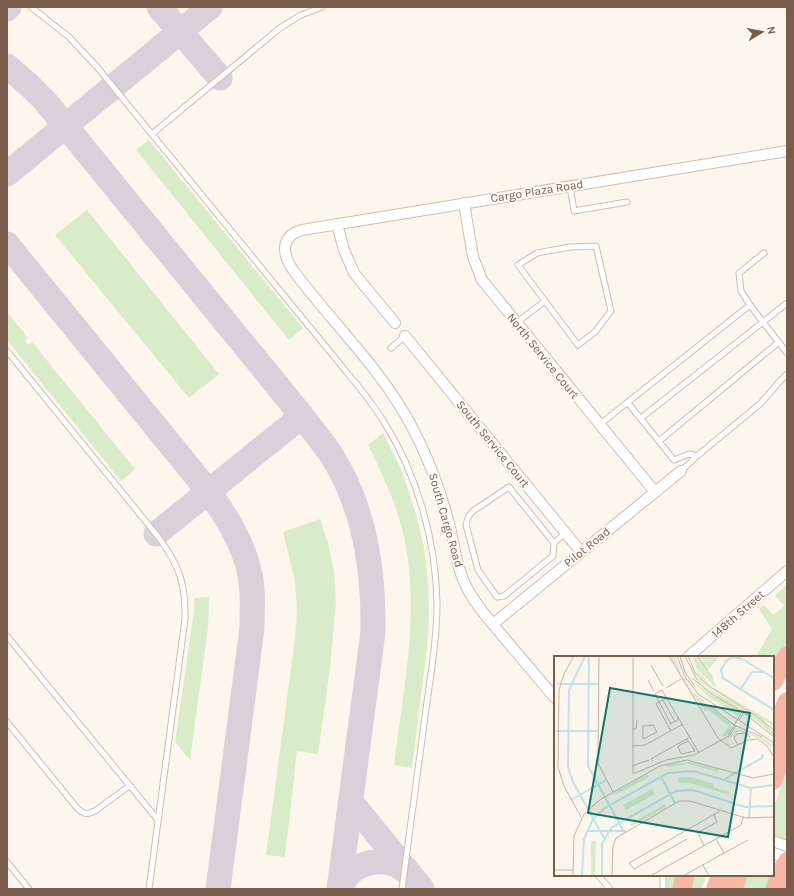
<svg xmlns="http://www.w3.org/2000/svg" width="794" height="896" viewBox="0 0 794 896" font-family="Karla,sans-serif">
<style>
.green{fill:#d8ecc9}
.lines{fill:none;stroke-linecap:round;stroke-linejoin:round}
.taxiway{stroke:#dbcfda;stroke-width:25}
.lane-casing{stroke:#d1beb0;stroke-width:7}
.street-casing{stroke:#d1beb0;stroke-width:12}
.highway-casing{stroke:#dad1cd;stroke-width:20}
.lane{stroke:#fff;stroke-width:5}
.street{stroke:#fff;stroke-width:10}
.highway{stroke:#f7b7a3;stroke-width:18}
.labels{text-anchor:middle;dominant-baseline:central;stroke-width:4;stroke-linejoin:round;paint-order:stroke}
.street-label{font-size:12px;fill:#7a5c4d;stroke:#fffaf3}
.inset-river{fill:none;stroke:#bfe3e8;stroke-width:2}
.inset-road{fill:none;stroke:#c5b3a7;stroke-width:1}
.view{fill:#0f766e;fill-opacity:0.15;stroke:#0f766e;stroke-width:2}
.inset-edge{fill:none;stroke:#7a5c4d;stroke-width:2}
</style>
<rect width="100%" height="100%" fill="#fdf6ec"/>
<g class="green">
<polygon points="149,140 303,328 289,340 136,150"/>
<polygon points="87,210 219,374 189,398 55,235"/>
<polygon points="7,312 28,338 25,341 28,345 32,342 135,469 121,481 7,340"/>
<path d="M383,433L402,471L415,511L424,547L428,580L429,614L427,648L412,768L394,765C404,683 424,596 398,515C390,490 379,467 368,445Z"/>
<polygon points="320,519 328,543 334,571 336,602 330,669 318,754 297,751 285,857 266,855 295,638 297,611 295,581 283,532"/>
<polygon points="787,585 787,644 773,670 773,657 756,657 772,629 759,609 764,605 774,615 784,606 775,595"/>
<polygon points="209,597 208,627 190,760 175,742 193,618 195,598"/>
<polygon points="787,771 787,838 783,840 773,836 773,809"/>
<polygon points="666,875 680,875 677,889 664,889"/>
<polygon points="690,875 707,875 701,889 687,889"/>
<polygon points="747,875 773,875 767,889 742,889"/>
</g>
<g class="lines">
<g class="taxiway">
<polyline points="159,7 220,78"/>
<polyline points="7,9 9,7"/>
<path d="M7,66L30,86L46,102L302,416C311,428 321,440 330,453C365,506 374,570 373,632L339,889"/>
<polyline points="7,174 210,7"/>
<path d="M7,244L209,492C226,516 242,541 249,570C254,589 252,609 252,628L218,889"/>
<polyline points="156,534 302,416"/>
<polyline points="351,802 422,889"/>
<path d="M340,889C350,861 386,853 408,873"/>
</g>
<defs>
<g id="lane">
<path d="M31,7L69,37L97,67L349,375C362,390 373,405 384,422C417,474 436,541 437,603C437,643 429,684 424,724C417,779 409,834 402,889"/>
<polyline points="152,134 280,28 301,15 322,7"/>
<polyline points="570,186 574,211 627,202"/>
<polygon points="596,246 611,311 595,332 578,345 518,265 537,253 570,247"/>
<polyline points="750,305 741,291 739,273 764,253"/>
<polyline points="516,323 545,301"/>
<polyline points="391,348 405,336"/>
<path d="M7,351L156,534C178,563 186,582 185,619L149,889"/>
<polyline points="628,403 674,460 689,454 697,456"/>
<polyline points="641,418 763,322 787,353"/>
<polyline points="599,425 750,305 763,322 787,303"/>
<polyline points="659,441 779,342"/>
<polyline points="681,471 697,456 761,403 779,382 787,374"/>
<polyline points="554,543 509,487 473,511 468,517 466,525 478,570 497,597 504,596 553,556 554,543 565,533"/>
<polyline points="7,636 158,820"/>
<path d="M7,722L77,808C83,814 87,815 95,811L129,786"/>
<polyline points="7,862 29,889"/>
<polyline points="598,875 610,889"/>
<polyline points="663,889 663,875"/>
</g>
<g id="street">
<polyline points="464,203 473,257 482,280 655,492"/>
<polyline points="337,224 344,250 354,273 395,323"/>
<polyline points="405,336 581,552"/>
<polyline points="493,624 681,471"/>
<polyline points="688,657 787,571"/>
<path d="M555,698C537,677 519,655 500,633C488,618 473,602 465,584C456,565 454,543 449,523C440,489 428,457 412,427C381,368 332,323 293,270C282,254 280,236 302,230L787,151"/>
<polyline points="773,841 787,846"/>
<polyline points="773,853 787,858"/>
</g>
<g id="highway">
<polyline points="773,681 787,656"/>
<polyline points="773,739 787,702"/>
<polyline points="773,780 787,742"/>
<polyline points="682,889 685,875"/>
<polyline points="716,889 721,875"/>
<polyline points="733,889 738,875"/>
<polyline points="775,889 787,861"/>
</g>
</defs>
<use href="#lane" class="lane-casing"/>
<use href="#street" class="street-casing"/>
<use href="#highway" class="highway-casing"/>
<use href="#lane" class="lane"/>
<use href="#street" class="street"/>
<use href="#highway" class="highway"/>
</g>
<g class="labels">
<g class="street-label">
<text transform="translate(537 191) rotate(-9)">Cargo Plaza Road</text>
<text transform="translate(543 356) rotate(51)">North Service Court</text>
<text transform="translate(493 444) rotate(51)">South Service Court</text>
<text transform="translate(446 520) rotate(74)">South Cargo Road</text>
<text transform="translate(587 547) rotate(-39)">Pilot Road</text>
<text transform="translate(738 614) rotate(-41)">148th Street</text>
</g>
</g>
<g transform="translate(554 656)">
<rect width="220" height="220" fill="#fdf6ec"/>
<path d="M116,0H121L127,18L138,35L177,68V73L172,80L167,81L175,70L153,53L150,55V51L148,52L132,28ZM132,0L141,18L153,31L210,66L220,76V80L202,64L165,42L145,25L140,18ZM136,0L142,13L157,30L220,67V71L154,29L143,16ZM138,0H142L158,19L162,32L143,13ZM144,0H164L165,1L155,13ZM138,25L186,56L185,60L157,43ZM183,73L209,82L220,90V93L206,83L185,75L172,85L176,89L181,87L175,90L171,85ZM136,106L165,113L164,116L136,108L113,111L112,109ZM93,118L95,121L61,139L60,137ZM124,121H137L160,128L159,131L175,136V139L137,127H125ZM98,133L101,138L72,154L69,149ZM111,148L112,151L78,170L76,168ZM37,185H42L41,220H37Z" fill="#d8ecc9"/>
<path class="inset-river" d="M31,0L15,34L14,111L19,126L50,182M35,0L34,110L70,176M183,0L220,22M187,3L179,1L173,4L167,14L169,22L220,54M3,28H45M186,34L198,16H209M2,75H44M107,121L121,147M169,124L208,102L209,98M17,144L52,124M195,162L197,132M32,175H72M28,220L30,183L39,163L51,152L114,117L139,115L197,132L220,129M48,220V188L57,172L122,135L139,134L191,151L220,150"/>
<path class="inset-road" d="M20,0L10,18L5,34L4,111L10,130L27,161M45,0L44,107L59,136M79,0V118L112,104L140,99L175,80L182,70M115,0L164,82L177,92L194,84L203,83L213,90L220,101M123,0L131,21L144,38L220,87M126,0L131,16L141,31M131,0L143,24M134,0L141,16L153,29L205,62L220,74M143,0L154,14M97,9L109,30M138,22L161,40M94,24L100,35M112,32L127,23M161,40L190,57L185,64M113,42L105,46L117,68M109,44L121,66M156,50L180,69L208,81M190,57L220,81M116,68L124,64V60M99,69L103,76L89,83V70ZM78,73H82L83,64M117,75L102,48L105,46L101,38L108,34L145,97M174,79L188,56M133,83L141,95L127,98L124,90L134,85M184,89L180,82L183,78L191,77L196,81M78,90L91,89L129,68M99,105L97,103L136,81M78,110L95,104M143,177L163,166L160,158M144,177L150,190M133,183L80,213L75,207L166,155M170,197L194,184M149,209L155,220M0,214H19M19,220L20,180L30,158L47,143L106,110L133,104L199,122L220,118M58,220L59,190L62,182L125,145H136L192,162L220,161M96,220L187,169L189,161M129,220L170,197L162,183"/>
<path class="view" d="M56,32L196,57L174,181L34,157Z"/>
<rect width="220" height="220" class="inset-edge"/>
</g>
<rect width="794" height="896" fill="none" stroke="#7a5c4d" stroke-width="16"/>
<g transform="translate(762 32) rotate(80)" stroke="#fffaf3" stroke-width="3" paint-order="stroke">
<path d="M0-3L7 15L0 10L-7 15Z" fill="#7a5c4d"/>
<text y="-6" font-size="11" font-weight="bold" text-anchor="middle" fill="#7a5c4d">N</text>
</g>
</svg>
